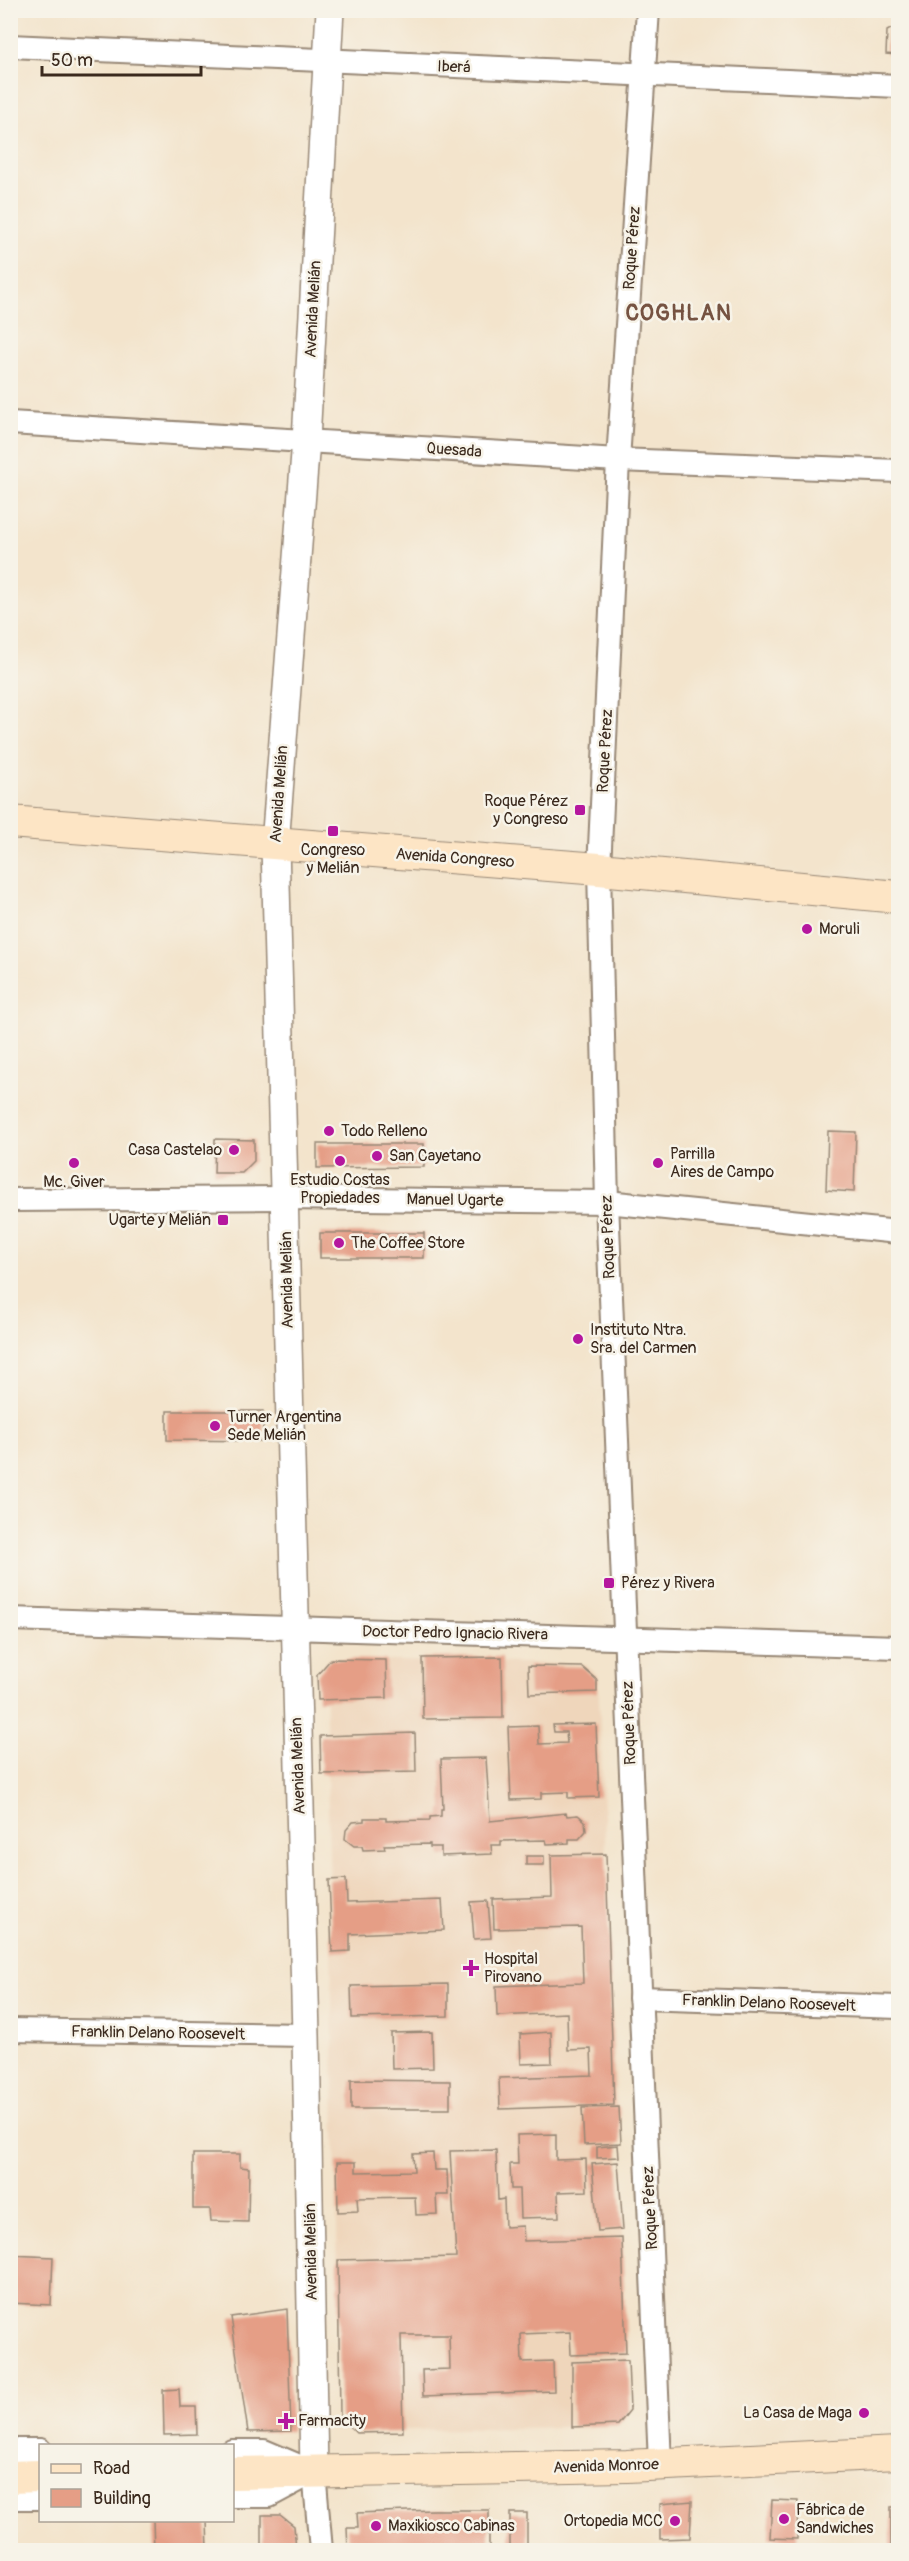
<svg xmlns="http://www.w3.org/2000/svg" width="909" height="2561" viewBox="0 0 909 2561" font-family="Pangolin,sans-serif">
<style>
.built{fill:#efd6bb}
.building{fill:#e59e86}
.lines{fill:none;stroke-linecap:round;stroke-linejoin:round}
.minor-casing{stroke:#978775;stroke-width:26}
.tertiary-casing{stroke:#978775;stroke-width:30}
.secondary-casing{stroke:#978775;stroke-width:34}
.minor{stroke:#fff;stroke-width:22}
.tertiary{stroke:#fff;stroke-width:27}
.secondary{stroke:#fde5c5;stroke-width:32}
.poi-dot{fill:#b5179e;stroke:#f7f3e8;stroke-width:2}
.labels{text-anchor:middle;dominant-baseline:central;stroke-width:5;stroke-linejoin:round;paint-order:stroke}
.street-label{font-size:16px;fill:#3b2a1e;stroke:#f7f3e8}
.poi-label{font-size:16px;fill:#3b2a1e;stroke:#f7f3e8;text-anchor:start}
.district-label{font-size:22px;font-weight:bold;letter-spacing:1.5px;fill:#765342;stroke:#f7f3e8}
</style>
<rect width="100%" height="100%" fill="#f7f3e8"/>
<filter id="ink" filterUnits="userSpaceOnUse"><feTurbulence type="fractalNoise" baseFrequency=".0167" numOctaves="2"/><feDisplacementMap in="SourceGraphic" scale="12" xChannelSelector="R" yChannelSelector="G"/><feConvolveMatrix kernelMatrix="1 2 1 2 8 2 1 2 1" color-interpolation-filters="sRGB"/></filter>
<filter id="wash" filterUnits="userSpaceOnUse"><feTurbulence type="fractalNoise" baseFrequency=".008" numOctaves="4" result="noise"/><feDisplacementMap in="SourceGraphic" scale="24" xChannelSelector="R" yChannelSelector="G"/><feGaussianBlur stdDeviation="1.35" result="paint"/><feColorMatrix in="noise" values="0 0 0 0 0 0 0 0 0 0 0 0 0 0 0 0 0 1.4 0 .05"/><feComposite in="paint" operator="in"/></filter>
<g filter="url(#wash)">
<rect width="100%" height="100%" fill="#f3e4cc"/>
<polygon class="built" points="334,1660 585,1664 598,1676 630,2410 617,2426 355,2431 341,2417 325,1669"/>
<g id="blocks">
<g class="building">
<polygon points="898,25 898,55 886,54 887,31"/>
<polygon points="828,1131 856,1132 854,1192 826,1190"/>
<polygon points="215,1139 254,1140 254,1161 242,1173 214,1173"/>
<polygon points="317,1144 424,1144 424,1167 317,1168"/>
<rect x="320" y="1233" width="104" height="25"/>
<polygon points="167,1411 263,1411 263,1441 167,1440"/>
<polygon points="502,1657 503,1718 423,1719 422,1658"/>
<polygon points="331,1659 386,1660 387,1698 318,1700 317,1675"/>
<polygon points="528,1666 582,1667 597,1680 597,1692 529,1694"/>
<polygon points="596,1724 599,1797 568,1798 568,1792 541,1793 541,1799 511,1800 508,1727 538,1726 539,1744 567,1743 566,1732 554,1732 553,1725"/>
<polygon points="415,1733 416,1772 321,1774 320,1736"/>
<polygon points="486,1758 490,1821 566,1813 567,1816 578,1815 585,1821 586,1831 579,1839 569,1839 569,1843 547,1844 546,1840 501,1841 501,1845 491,1845 492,1854 441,1856 441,1847 430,1847 430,1844 384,1845 385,1849 363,1850 362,1846 354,1846 345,1839 346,1830 353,1822 364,1821 364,1818 386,1818 386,1821 430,1820 430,1817 441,1816 441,1809 443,1809 441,1759"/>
<polygon points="606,1854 614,2105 500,2109 499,2078 592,2075 591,2049 568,2050 567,2013 497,2016 496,1986 583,1983 581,1927 494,1929 493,1899 552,1897 551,1855"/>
<rect x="526" y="1856" width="18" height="9"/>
<polygon points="346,1879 347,1903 442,1900 444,1930 350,1934 350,1951 332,1952 329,1880"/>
<polygon points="488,1901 491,1938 474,1939 471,1902"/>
<polygon points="448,1984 448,2016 352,2018 351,1986"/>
<polygon points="432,2032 433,2068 392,2069 391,2033"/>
<polygon points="551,2032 552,2063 521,2064 520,2034"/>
<polygon points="351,2080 450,2081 450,2109 351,2109"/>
<polygon points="619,2107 621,2143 584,2145 582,2108"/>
<polygon points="556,2134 556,2160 586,2159 587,2191 558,2192 559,2217 520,2218 519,2189 511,2189 510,2164 518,2164 517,2135"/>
<polygon points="618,2145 619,2157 597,2158 597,2147"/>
<polygon points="496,2150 498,2200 504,2199 505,2227 523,2226 524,2241 622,2238 626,2353 571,2355 570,2332 521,2334 522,2362 553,2361 554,2391 423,2396 422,2370 450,2369 449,2335 401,2335 403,2432 356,2433 340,2417 338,2260 456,2257 450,2151"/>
<polygon points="433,2153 434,2170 447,2170 448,2195 436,2195 437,2214 416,2215 415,2197 357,2198 358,2211 338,2212 337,2162 356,2162 356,2172 414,2171 413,2154"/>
<polygon points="193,2154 240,2154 240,2167 249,2168 248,2222 211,2221 210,2209 193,2209"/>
<polygon points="618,2162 623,2229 598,2231 592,2164"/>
<polygon points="10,2255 53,2257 51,2305 10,2303"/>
<polygon points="287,2309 291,2431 248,2432 231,2317"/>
<polygon points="628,2360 630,2410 618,2425 572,2427 572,2362"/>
<polygon points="179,2389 180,2407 196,2407 197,2434 164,2435 163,2390"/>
<polygon points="772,2500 798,2501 797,2539 770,2538"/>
<polygon points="692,2501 690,2538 660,2539 660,2504"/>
<rect x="891" y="2507" width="7" height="43"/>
<polygon points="433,2510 489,2510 489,2550 348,2550 347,2528 358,2528 357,2513"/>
<rect x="510" y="2513" width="17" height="37"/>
<polygon points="262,2515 280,2515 294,2526 296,2550 262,2550"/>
<polygon points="153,2520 207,2520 208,2550 154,2550"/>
</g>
</g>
</g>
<g filter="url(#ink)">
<use href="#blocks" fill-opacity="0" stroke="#978775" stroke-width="1.5"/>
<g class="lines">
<defs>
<g id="minor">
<polyline points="648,10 618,460 599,869 607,1202 660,2464"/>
<polyline points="10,46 898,86"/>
<polyline points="10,423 618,460 898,471"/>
<polyline points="10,1200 285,1198 607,1202 898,1232"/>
<path d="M10,1619C306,1630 603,1635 898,1647"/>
<polyline points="640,1998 898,2007"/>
<polyline points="10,2030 306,2035"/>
<polyline points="10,2450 40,2450"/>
<polyline points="232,2451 264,2451 304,2468"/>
<polyline points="314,2472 321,2550"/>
<polyline points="232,2496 269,2496 310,2474"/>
<polyline points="10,2498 40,2498"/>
</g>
<polyline id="tertiary" points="314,2472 306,2035 275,845 306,440 330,10"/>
<g id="secondary">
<polyline points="10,822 599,869 898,897"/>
<polyline points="232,2473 627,2466 898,2453"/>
<polyline points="10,2477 40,2476"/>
</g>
</defs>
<use href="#minor" class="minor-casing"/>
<use href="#tertiary" class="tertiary-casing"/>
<use href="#secondary" class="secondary-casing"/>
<use href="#minor" class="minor"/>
<use href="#tertiary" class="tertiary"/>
<use href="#secondary" class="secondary"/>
</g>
</g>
<g class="poi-dot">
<rect x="574" y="804" width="12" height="12" rx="3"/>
<rect x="327" y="825" width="12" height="12" rx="3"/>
<circle cx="807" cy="929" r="6"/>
<circle cx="329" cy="1131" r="6"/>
<circle cx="234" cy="1150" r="6"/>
<circle cx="377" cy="1156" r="6"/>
<circle cx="340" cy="1161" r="6"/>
<circle cx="74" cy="1163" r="6"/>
<circle cx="658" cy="1163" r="6"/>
<rect x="217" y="1214" width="12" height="12" rx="3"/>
<circle cx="339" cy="1243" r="6"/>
<circle cx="578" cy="1339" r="6"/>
<circle cx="215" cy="1426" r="6"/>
<rect x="603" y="1577" width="12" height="12" rx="3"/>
<path d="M468 1959h6v6h6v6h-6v6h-6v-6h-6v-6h6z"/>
<circle cx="864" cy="2413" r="6"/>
<path d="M283 2412h6v6h6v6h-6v6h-6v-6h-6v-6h6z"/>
<circle cx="784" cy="2519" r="6"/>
<circle cx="675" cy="2521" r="6"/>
<circle cx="376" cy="2526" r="6"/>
</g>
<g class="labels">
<g class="street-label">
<text transform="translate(454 67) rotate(2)">Iberá</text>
<text transform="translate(632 248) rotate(-86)">Roque Pérez</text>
<text transform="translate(313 309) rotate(-87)">Avenida Melián</text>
<text transform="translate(454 450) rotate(4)">Quesada</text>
<text transform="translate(605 751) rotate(-87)">Roque Pérez</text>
<text transform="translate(279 794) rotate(-86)">Avenida Melián</text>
<text transform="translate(455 858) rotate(4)">Avenida Congreso</text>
<text transform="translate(455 1200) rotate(1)">Manuel Ugarte</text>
<text transform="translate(608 1237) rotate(-92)">Roque Pérez</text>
<text transform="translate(287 1280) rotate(-91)">Avenida Melián</text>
<text transform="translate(455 1633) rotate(1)">Doctor Pedro Ignacio Rivera</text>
<text transform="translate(629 1723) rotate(-92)">Roque Pérez</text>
<text transform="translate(298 1766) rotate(-92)">Avenida Melián</text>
<text transform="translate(769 2003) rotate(2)">Franklin Delano Roosevelt</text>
<text transform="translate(158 2033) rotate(1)">Franklin Delano Roosevelt</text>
<text transform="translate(650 2208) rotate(-93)">Roque Pérez</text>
<text transform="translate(311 2252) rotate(-91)">Avenida Melián</text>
<text transform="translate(606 2466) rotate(-2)">Avenida Monroe</text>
</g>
<g class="poi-label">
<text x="568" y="801" text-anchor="end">Roque Pérez<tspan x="568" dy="18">y Congreso</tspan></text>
<text x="333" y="850" text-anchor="middle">Congreso<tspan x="333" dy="18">y Melián</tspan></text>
<text x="819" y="929">Moruli</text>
<text x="341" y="1131">Todo Relleno</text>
<text x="222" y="1150" text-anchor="end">Casa Castelao</text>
<text x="670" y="1154">Parrilla<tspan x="670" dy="18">Aires de Campo</tspan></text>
<text x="389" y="1156">San Cayetano</text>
<text x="340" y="1180" text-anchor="middle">Estudio Costas<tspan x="340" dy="18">Propiedades</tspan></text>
<text x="74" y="1182" text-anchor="middle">Mc. Giver</text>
<text x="211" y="1220" text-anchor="end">Ugarte y Melián</text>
<text x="351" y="1243">The Coffee Store</text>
<text x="590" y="1330">Instituto Ntra.<tspan x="590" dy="18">Sra. del Carmen</tspan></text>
<text x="227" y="1417">Turner Argentina<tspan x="227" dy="18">Sede Melián</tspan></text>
<text x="621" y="1583">Pérez y Rivera</text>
<text x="484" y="1959">Hospital<tspan x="484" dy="18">Pirovano</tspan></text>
<text x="852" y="2413" text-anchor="end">La Casa de Maga</text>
<text x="298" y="2421">Farmacity</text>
<text x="796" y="2510">Fábrica de<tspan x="796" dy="18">Sandwiches</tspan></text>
<text x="663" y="2521" text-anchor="end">Ortopedia MCC</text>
<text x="388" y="2526">Maxikiosco Cabinas</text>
</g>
<g class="district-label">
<text x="679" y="313">COGHLAN</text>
</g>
</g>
<rect width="909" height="2561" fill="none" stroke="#f7f3e8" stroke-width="36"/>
<rect x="39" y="2444" width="195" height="78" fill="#f7f3e8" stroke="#aca397" stroke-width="1.5"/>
<rect x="51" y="2464" width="30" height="9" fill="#fde5c5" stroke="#aca397" stroke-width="1.5"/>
<text x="93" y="2474" font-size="18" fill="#3b2a1e">Road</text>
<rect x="51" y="2489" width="30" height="18" fill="#e59e86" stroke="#aca397" stroke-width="1.5"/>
<text x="93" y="2504" font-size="18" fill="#3b2a1e">Building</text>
<path d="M42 66v9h159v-9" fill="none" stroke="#3b2a1e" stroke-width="3"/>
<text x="51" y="66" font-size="18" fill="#3b2a1e" stroke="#f7f3e8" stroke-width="4.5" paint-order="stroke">50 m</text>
</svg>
